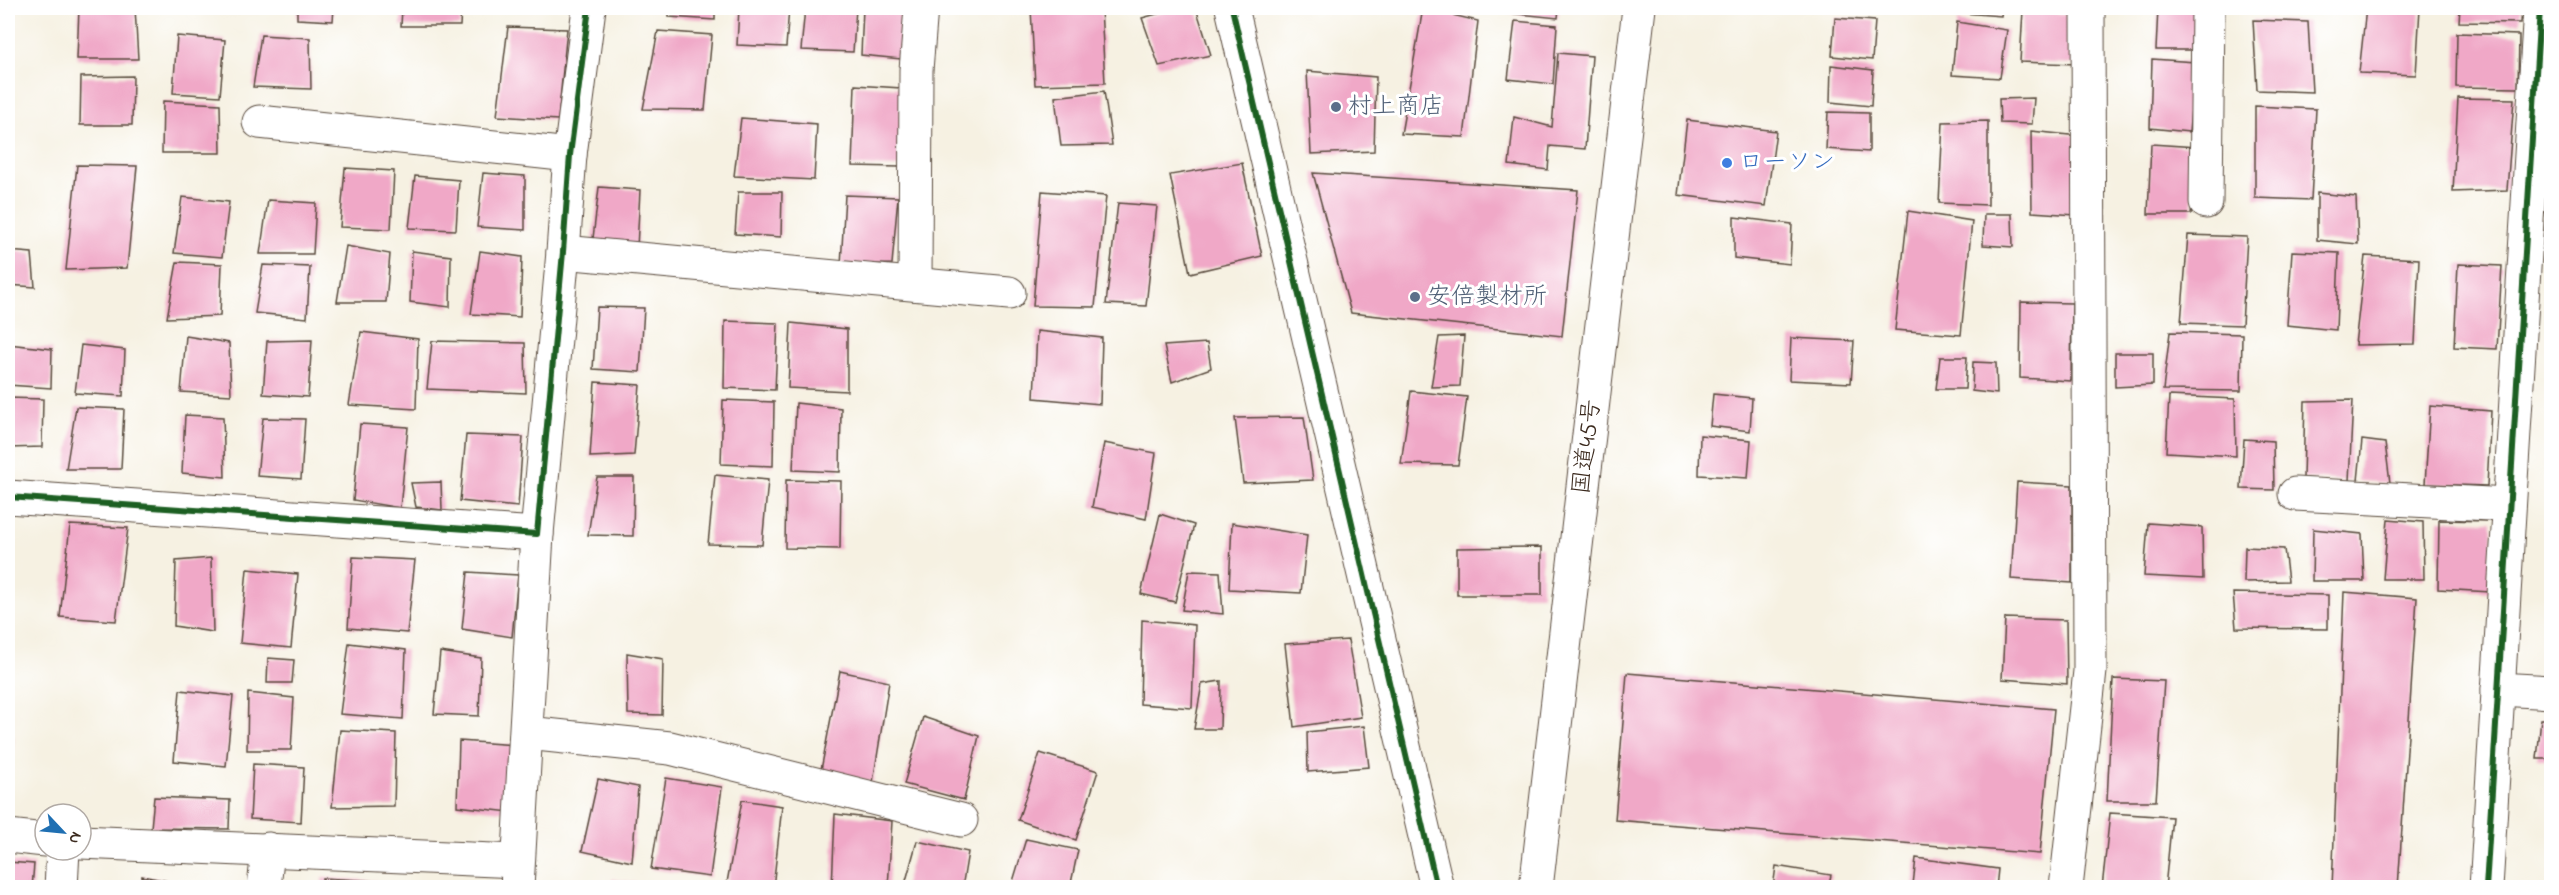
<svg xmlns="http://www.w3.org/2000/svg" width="2559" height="895" viewBox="0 0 2559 895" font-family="'Indie Flower','Klee One',sans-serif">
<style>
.building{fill:#f0a8c7}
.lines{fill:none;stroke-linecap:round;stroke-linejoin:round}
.minor-casing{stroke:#57483b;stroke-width:35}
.highway-casing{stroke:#57483b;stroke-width:35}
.minor{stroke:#fff;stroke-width:33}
.highway{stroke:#fff;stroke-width:33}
.cycleway-casing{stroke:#fff;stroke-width:10}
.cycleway{stroke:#1b5e20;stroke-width:6}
.service-dot{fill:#5c6f8a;stroke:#fff;stroke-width:2}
.shop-dot{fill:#3f7fe0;stroke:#fff;stroke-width:2}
.labels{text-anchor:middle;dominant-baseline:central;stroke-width:6;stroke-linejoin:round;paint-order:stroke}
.service-label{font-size:24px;fill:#4e5e75;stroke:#fff;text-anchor:start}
.shop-label{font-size:24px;fill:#366cbe;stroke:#fff;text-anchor:start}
.street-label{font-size:24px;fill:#3b2a1e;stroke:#fff}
</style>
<rect width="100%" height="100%" fill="#fff"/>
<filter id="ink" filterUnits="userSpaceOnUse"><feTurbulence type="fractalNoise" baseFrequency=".0167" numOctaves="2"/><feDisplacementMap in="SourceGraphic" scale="12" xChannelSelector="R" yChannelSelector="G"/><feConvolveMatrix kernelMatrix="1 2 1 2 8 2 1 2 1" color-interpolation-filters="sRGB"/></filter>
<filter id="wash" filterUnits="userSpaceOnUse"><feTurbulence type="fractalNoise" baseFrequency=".008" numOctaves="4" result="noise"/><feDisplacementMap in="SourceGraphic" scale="24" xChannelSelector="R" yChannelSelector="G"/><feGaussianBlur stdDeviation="1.35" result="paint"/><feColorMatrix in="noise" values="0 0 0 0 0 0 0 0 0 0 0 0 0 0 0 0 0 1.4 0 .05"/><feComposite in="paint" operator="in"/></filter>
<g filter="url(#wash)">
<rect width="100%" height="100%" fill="#f6f1e2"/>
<g id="blocks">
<g class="building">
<polygon points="79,8 135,8 138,59 77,59"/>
<polygon points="297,8 334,8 333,21 297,19"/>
<polygon points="402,8 461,8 460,26 401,26"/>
<polygon points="669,8 715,8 715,20 669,17"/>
<polygon points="739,8 789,8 786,47 737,45"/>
<polygon points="805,8 856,8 853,52 801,50"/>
<polygon points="863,8 905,8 901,59 861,55"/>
<polygon points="1031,8 1101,8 1105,83 1035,85"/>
<polygon points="1179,8 1196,8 1211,55 1159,66 1142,18"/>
<polygon points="1423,8 1478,21 1464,137 1401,134"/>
<polygon points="1509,8 1559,8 1558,18 1509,13"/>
<polygon points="1951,8 2002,8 2001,16 1951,12"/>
<polygon points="2158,8 2198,8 2198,50 2156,50"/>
<polygon points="2366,8 2420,8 2416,75 2359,73"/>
<polygon points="2460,8 2521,8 2520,23 2459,22"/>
<polygon points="2023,10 2075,15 2076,64 2020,62"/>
<polygon points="1835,18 1875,21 1872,60 1832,56"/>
<polygon points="2253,20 2308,22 2312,92 2257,90"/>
<polygon points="1515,21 1557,25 1553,84 1508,79"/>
<polygon points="1957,22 2007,30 2000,78 1952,75"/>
<polygon points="508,27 567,29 558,120 497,116"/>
<polygon points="658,31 712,35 705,110 643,109"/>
<polygon points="2457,33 2519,35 2518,88 2456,87"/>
<polygon points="261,35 310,38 311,89 253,87"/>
<polygon points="177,36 225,40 220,96 173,93"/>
<polygon points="1558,53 1592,56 1585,149 1550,146 1548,170 1509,165 1514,117 1552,127"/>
<polygon points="2152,59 2195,62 2189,132 2150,128"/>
<polygon points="1831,65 1873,70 1871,106 1830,102"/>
<polygon points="1307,71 1376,77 1374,151 1311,154"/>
<polygon points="133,76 132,125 80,125 81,77"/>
<polygon points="855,85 901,88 900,167 852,166"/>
<polygon points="1104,91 1112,145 1061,146 1055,97"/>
<polygon points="2034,98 2032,124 2000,123 1999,99"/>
<polygon points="2458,98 2514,99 2507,190 2453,192"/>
<polygon points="163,101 220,104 221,153 162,153"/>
<polygon points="2255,106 2316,109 2311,200 2255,198"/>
<polygon points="1828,112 1869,113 1869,152 1826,149"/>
<polygon points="741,118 817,124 814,180 734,176"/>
<polygon points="1687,120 1776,131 1766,206 1678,195"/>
<polygon points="1988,121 1988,205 1939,203 1943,122"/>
<polygon points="2031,131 2079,136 2076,215 2032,212"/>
<polygon points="2151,144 2197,147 2191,214 2148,214"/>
<polygon points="1242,163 1262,256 1190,273 1170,175"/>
<polygon points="77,165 137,166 127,268 66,270"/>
<polygon points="345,168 394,171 391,229 340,227"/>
<polygon points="483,173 525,176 525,230 477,227"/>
<polygon points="1313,173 1578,190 1562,336 1351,313"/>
<polygon points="415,176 459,180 456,230 409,228"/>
<polygon points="599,187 640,190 637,248 592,247"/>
<polygon points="1042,191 1106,196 1095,307 1033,306"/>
<polygon points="738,192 782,192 781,237 735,234"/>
<polygon points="2317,193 2356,197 2358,244 2317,240"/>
<polygon points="845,195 898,197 892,264 841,265"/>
<polygon points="182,197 229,202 222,257 174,253"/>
<polygon points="268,200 316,203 313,254 260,254"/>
<polygon points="1118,203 1157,206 1146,306 1106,304"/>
<polygon points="1908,211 1972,221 1961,335 1895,330"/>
<polygon points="1984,214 2012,214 2013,247 1983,245"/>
<polygon points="1734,217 1792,224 1790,264 1734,258"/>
<polygon points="2188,235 2247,237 2242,325 2181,323"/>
<polygon points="346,246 390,254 386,302 337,302"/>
<polygon points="8,251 32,253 35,287 8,285"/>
<polygon points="412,251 451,256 450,307 410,302"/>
<polygon points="480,251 522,257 520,317 471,314"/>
<polygon points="2292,251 2339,253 2336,330 2287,325"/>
<polygon points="2365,256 2419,259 2415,344 2355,345"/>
<polygon points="177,262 222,264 220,316 167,318"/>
<polygon points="2458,264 2502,266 2497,349 2454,347"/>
<polygon points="263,265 310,267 307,318 255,313"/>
<polygon points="2021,302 2072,303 2071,381 2020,378"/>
<polygon points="597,307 644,308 640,372 593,369"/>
<polygon points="725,321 778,323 775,390 724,388"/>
<polygon points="791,323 847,329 847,391 788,388"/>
<polygon points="1037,331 1102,338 1100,404 1034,398"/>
<polygon points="361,332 418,339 416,409 349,405"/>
<polygon points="2170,332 2242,334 2241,391 2163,390"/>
<polygon points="186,336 229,343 231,395 181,392"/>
<polygon points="1464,336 1460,386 1431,387 1439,337"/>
<polygon points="1791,338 1854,341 1851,383 1789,380"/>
<polygon points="312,340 308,397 263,394 267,341"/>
<polygon points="432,341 525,343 526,393 427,389"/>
<polygon points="1207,343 1211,368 1172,382 1164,346"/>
<polygon points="8,344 52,349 51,388 8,385"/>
<polygon points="81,345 125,350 123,396 75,393"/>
<polygon points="2115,353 2153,353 2153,385 2115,387"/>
<polygon points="1940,357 1967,357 1965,389 1936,389"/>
<polygon points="1973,362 1996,363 1997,394 1972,391"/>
<polygon points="595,382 640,385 634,455 590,457"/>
<polygon points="1411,391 1467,397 1458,465 1401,464"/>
<polygon points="1713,394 1752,398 1750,431 1710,426"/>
<polygon points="2169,396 2235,399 2236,456 2166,452"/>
<polygon points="8,398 43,399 42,447 8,448"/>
<polygon points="723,400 774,402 773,466 721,464"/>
<polygon points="2353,400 2349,481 2303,478 2305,401"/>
<polygon points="796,403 841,408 840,472 793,470"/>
<polygon points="2430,406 2491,411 2487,486 2425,484"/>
<polygon points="76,407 124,409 121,469 66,469"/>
<polygon points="185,415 223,417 225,477 182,473"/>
<polygon points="1304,417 1313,480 1243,483 1235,418"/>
<polygon points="263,418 305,419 301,479 257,476"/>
<polygon points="360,424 408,427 400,508 353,500"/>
<polygon points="466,435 523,437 518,507 460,501"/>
<polygon points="1700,435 1751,440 1748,478 1699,475"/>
<polygon points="2244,439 2273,441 2274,490 2241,489"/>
<polygon points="2362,440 2385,443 2390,483 2358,481"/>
<polygon points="1104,443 1156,453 1146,519 1092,507"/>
<polygon points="715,475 768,480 762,545 708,544"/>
<polygon points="597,477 634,477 633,536 588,535"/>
<polygon points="786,480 841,481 840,549 785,548"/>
<polygon points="441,482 442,510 416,507 411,483"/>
<polygon points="2017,482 2072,485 2072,583 2011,579"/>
<polygon points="1160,514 1194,525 1175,602 1141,594"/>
<polygon points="2388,519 2423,522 2424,579 2383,579"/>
<polygon points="2439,520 2492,521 2491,592 2438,589"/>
<polygon points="1232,523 1307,535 1301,593 1229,589"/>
<polygon points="2148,523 2202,527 2203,579 2144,576"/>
<polygon points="70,525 128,528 116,621 60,617"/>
<polygon points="2313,529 2362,534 2364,581 2312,581"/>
<polygon points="1542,547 1542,595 1457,595 1457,548"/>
<polygon points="2245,547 2284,549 2288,581 2244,582"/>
<polygon points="353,557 415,560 407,633 348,628"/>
<polygon points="211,558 213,632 174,626 176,561"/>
<polygon points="247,569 298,574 291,648 240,643"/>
<polygon points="1189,571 1220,572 1223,614 1182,610"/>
<polygon points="468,572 518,575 512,637 462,629"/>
<polygon points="2344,592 2417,598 2398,888 2332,888"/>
<polygon points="2233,593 2328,595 2328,629 2236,628"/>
<polygon points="2005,618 2066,620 2067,684 2002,679"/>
<polygon points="1142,620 1195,625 1192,708 1140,704"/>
<polygon points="1348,640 1361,717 1294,727 1285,644"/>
<polygon points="349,643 406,650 403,719 340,714"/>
<polygon points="440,652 481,658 479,716 434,714"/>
<polygon points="627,653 663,659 662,715 628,714"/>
<polygon points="268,658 294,660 292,683 267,683"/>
<polygon points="840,671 889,682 873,782 821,770"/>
<polygon points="1627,673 2054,709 2040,854 1615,820"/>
<polygon points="2113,679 2164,681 2156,801 2107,801"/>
<polygon points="1221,681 1220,729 1194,729 1202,684"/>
<polygon points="180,690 233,696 226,766 174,761"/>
<polygon points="248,693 294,698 291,750 247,750"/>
<polygon points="923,717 979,736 964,800 904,784"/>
<polygon points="2541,719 2552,719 2552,759 2537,759"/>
<polygon points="1364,726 1369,767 1308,772 1307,732"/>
<polygon points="340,730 396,733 394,806 332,807"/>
<polygon points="8,737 14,737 9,777 8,777"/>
<polygon points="459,741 516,745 510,812 457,806"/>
<polygon points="1040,753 1098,771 1076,840 1018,820"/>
<polygon points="253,764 304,767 301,822 250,819"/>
<polygon points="666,778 722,787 710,877 651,869"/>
<polygon points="598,779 638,787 632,862 582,851"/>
<polygon points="154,797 230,800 229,829 151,828"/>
<polygon points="742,800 782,806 773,888 726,888"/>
<polygon points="2110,813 2172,817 2165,888 2102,888"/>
<polygon points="835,814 892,821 888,888 832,888"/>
<polygon points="1026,839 1078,850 1070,888 1011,888"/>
<polygon points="917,841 968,852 962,888 904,888"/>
<polygon points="1916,858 1998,869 1996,888 1926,888 1913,885"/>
<polygon points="8,862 34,864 32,888 8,888"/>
<polygon points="1776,866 1831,875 1828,888 1773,888"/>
<polygon points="142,876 190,885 190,888 141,888"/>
<polygon points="322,878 377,881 377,888 323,888"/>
<polygon points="612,879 654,886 654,888 611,888"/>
</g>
</g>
</g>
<g filter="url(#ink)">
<use href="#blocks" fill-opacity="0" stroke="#57483b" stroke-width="1.5"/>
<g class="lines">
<defs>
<g id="minor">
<polyline points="1232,8 1437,888"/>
<polyline points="259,122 570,155"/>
<polyline points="2206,202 2208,8"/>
<polyline points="563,252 1009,293"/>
<polyline points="915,284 916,70 921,8"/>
<polyline points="2295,494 2509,505"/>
<polyline points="8,497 537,534 563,252 570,155 589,8"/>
<polyline points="2498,689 2552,692"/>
<polyline points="527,733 670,748 961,820"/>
<polyline points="8,836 45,840"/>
<polyline points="81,842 518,861"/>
<polyline points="61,888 63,850"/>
<polyline points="264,888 268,849"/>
<polyline points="517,888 537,534"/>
<polyline points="2066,888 2090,671 2088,8"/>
<polyline points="2486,888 2540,8"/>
</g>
<polyline id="highway" points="1536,888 1639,8"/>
</defs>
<use href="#minor" class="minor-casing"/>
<use href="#highway" class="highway-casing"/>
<use href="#minor" class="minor"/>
<use href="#highway" class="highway"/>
<defs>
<g id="cycleway">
<polyline points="1232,8 1437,888"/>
<polyline points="8,497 537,534 563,252 570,155 589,8"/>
<polyline points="2486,888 2540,8"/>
</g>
</defs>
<use href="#cycleway" class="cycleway-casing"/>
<use href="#cycleway" class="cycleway"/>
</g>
</g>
<g class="service-dot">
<circle cx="1336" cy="107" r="6"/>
<circle cx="1415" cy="297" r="6"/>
</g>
<circle class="shop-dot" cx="1727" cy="163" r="6"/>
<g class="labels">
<g class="service-label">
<text x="1348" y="107">村上商店</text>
<text x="1427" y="297">安倍製材所</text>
</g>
<g class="shop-label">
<text x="1739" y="163">ローソン</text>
</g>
<g class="street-label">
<text transform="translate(1588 447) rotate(-83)">国道45号</text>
</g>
</g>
<rect width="2559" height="895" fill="none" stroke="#fff" stroke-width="30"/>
<g transform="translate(63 832) rotate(116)"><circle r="28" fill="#ffffff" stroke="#b1aaa5" stroke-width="1.5"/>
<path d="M0-4.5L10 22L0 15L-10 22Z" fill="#1f6fb2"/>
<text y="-9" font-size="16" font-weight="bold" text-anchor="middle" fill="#3b2a1e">N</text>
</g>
</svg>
